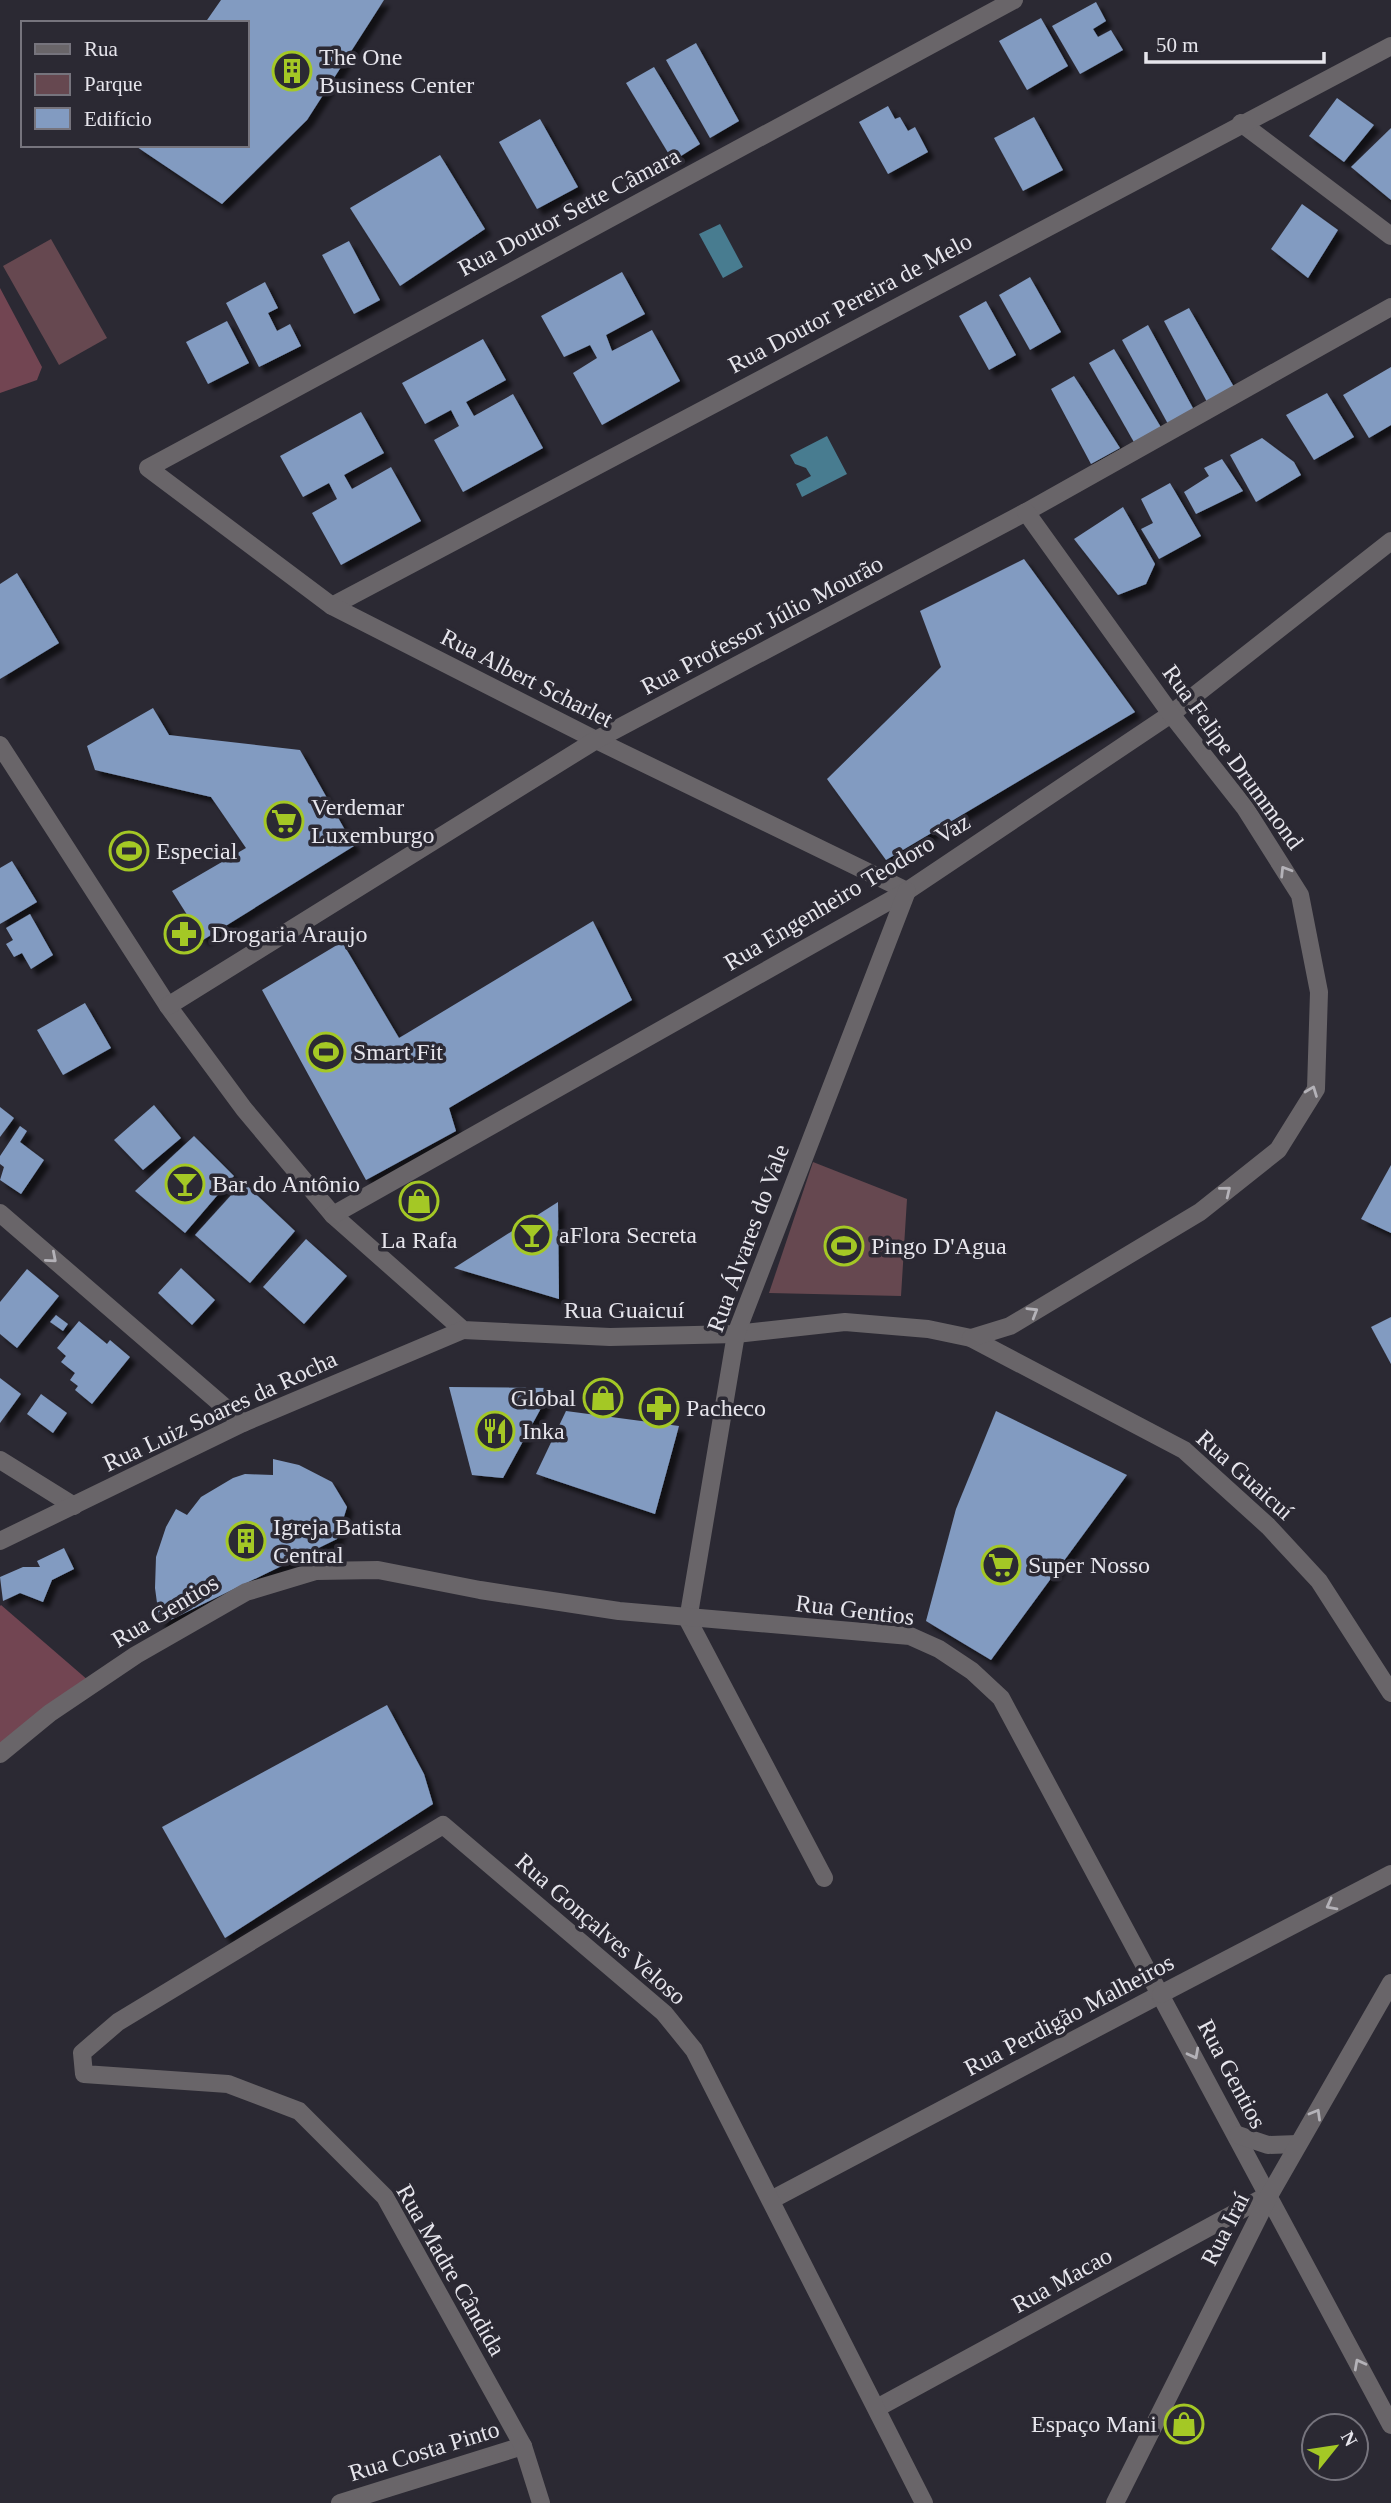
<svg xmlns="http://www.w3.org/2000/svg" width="1391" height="2503" viewBox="0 0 1391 2503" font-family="'Times New Roman',serif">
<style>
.green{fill:#664850}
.forest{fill:#724552}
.water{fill:#487c90}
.building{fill:#829bc1;filter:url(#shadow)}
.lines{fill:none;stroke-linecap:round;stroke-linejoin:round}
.minor{stroke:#696569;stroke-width:18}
.tertiary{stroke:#696569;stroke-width:18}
.oneway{stroke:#b4b2b8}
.labels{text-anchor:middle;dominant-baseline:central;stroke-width:7;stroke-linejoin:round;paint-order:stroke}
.poi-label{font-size:24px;fill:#e6e5ec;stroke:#2b2933;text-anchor:start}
.street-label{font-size:24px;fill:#e6e5ec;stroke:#2b2933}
</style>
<defs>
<filter id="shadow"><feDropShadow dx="6" dy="6" stdDeviation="2" flood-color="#0009"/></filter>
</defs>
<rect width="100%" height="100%" fill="#2b2933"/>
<g class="green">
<polygon points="51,239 107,338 59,365 3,266"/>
<polygon points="813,1162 907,1199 901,1296 769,1293"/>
</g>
<g class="forest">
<polygon points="0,288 42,367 37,380 0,393"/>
<polygon points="1,1605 89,1681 0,1752 0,1606"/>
</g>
<g class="water">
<polygon points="720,224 743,267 723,278 699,234"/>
<polygon points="827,436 847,474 802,497 796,484 811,476 806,468 795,464 790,455"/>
</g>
<g class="building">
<polygon points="221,0 384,0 307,120 222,204 134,145 247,145 247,23 205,23"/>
<polygon points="1096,2 1106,21 1093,29 1098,37 1111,30 1123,50 1080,74 1052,26"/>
<polygon points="1041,18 1068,66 1027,90 999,41"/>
<polygon points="696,43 739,121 710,138 666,60"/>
<polygon points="654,67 700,144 673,161 626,83"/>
<polygon points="1337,98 1374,125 1344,162 1309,136"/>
<polygon points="888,106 895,119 900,117 908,131 915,127 928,152 888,174 859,122"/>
<polygon points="1034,117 1063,170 1023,191 994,138"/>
<polygon points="540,119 578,187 537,209 499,142"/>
<polygon points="1391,128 1391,200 1351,167"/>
<polygon points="440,155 485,229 400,286 350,208"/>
<polygon points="1302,204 1338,230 1308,278 1271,249"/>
<polygon points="349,241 380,300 354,314 322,255"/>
<polygon points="622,272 645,314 606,335 612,351 652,330 680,381 602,425 573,373 597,358 590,345 564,357 541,316"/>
<polygon points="1030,277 1061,332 1030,350 999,295"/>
<polygon points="265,282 278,308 268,313 277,331 290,324 301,346 259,367 226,303"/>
<polygon points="986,301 1016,355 989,370 959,316"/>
<polygon points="1189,308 1234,387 1207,402 1164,321"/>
<polygon points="227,321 249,363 208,384 186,342"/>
<polygon points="1148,325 1194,410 1168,424 1122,340"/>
<polygon points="483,339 506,380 466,402 474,416 513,394 543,448 463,492 434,440 459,426 451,410 425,424 402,383"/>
<polygon points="1114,349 1162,429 1135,444 1089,363"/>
<polygon points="1391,367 1391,425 1369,438 1343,395"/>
<polygon points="1074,376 1120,448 1091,464 1051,389"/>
<polygon points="1327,393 1354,437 1314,460 1286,415"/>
<polygon points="361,412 384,453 344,475 352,489 391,467 421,521 341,565 312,513 337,499 329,483 303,497 280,456"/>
<polygon points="1262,438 1294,462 1301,475 1256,502 1230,455"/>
<polygon points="1222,459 1243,491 1196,514 1184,492 1209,476 1204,468"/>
<polygon points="1170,483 1201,536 1159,559 1141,529 1153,523 1141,499"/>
<polygon points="1123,507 1155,564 1146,584 1118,595 1074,539"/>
<polygon points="1024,559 1135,712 886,860 827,779 941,667 920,611"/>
<polygon points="17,573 59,643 0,679 0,584"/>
<polygon points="153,708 169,735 300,750 354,846 203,940 172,891 246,848 211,797 95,770 87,746"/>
<polygon points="12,861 37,902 0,924 0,868"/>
<polygon points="30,914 53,955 31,969 22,953 14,957 6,944 13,940 6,928"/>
<polygon points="593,921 632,1000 449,1108 456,1131 366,1180 262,990 342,942 399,1038"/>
<polygon points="85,1003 111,1048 63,1075 37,1030"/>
<polygon points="154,1105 181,1138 143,1170 114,1140"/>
<polygon points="0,1107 14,1118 0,1137"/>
<polygon points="20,1126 27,1131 20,1142 44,1160 21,1194 0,1180 4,1167 0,1164 0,1156"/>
<polygon points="194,1136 234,1176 185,1233 135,1191"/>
<polygon points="1391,1165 1391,1233 1361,1219"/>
<polygon points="243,1182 295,1231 250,1283 195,1235"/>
<polygon points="558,1202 559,1299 454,1268"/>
<polygon points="306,1239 347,1276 304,1324 263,1287"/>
<polygon points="181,1268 215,1300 192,1325 158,1293"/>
<polygon points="27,1269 59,1296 17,1348 0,1334 0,1302"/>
<polygon points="56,1315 68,1324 63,1331 50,1322"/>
<polygon points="1391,1317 1391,1364 1371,1327"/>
<polygon points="79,1321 107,1344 110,1340 130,1357 92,1404 75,1390 78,1386 70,1380 75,1373 61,1362 66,1356 57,1348"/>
<polygon points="0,1378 21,1394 0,1423"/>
<polygon points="449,1387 552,1388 503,1478 472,1475"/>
<polygon points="41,1394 67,1413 53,1433 27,1414"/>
<polygon points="566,1411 679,1426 655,1514 536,1474"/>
<polygon points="996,1411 1127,1475 991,1660 926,1621 956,1509"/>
<polygon points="273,1459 299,1465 332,1482 347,1507 337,1539 160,1625 155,1588 156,1557 166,1527 176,1509 187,1515 201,1497 233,1478 245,1474 273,1475"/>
<polygon points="64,1548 74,1569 52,1580 43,1602 20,1593 3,1601 0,1577 23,1567 40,1567 37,1561"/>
<polygon points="387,1705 424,1774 433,1804 225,1938 162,1827"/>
</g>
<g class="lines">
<g class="minor">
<polyline points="1241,123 1391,236"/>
<polyline points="332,606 1391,46"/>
<polyline points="0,745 168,1006 244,1109 333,1215 463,1330 610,1337 736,1334 845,1322 928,1329 971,1338 1184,1450 1268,1526 1319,1581 1391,1693"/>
<polyline points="907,891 596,740 332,606 148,468 1014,0"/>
<polyline points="168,1006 596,740 1026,512 1391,307"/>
<polyline points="0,1213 243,1423"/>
<polyline points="333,1215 907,891 1171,714 1391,541"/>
<polyline points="971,1338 1010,1326 1200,1212 1278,1150 1316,1089 1319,992 1300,895 1245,808 1171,714 1026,512"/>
<polyline points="0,1460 74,1506"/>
<polyline points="0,1541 243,1423 463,1330"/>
<polyline points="824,1878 688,1620 736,1334 907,891"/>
<polyline points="771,2200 1161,1994"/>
<polyline points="877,2408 1270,2194"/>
<polyline points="340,2503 523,2446"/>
<polyline points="541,2503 523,2446 385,2197 299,2111 228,2084 84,2074 82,2053 118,2022 443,1825 664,2013 694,2050 924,2503"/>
</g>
<g class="tertiary">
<polyline points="0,1754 50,1713 136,1655 246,1592 316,1571 378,1570 480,1590 619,1611 910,1636 939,1649 972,1671 1001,1698 1391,2425"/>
<polyline points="1161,1994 1391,1874"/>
<polyline points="1238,2135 1268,2145 1298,2144"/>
<polyline points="1115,2503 1270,2194 1391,1983"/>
</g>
</g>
<defs><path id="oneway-chevron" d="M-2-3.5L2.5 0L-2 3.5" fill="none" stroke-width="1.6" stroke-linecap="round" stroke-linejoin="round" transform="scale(1.75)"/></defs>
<g class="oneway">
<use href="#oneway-chevron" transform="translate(1285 871) rotate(-122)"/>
<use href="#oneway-chevron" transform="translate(1312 1091) rotate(-69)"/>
<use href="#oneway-chevron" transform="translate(1226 1191) rotate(-39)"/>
<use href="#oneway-chevron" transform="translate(52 1258) rotate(41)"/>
<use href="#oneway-chevron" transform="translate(1033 1312) rotate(-31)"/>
<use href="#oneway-chevron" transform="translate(1331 1905) rotate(152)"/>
<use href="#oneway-chevron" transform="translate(1194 2054) rotate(62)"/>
<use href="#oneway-chevron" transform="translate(1316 2114) rotate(-60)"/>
<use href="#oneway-chevron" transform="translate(1359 2364) rotate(-118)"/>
</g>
<defs>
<symbol id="building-ring" viewBox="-11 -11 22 22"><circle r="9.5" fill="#2b2933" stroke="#a4c825" stroke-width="1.5"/><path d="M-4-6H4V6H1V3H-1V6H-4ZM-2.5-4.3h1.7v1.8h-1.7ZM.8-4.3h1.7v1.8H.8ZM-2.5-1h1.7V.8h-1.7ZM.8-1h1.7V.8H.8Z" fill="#a4c825"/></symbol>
<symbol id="supermarket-ring" viewBox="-11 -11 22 22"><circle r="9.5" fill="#2b2933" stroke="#a4c825" stroke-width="1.5"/><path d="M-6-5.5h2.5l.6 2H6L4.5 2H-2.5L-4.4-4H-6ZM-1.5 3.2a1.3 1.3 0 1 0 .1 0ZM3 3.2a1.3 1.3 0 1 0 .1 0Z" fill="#a4c825"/></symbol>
<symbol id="stadium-ring" viewBox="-11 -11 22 22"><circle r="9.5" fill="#2b2933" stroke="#a4c825" stroke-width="1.5"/><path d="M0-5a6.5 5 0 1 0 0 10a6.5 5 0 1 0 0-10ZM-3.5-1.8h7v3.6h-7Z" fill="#a4c825"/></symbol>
<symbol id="pharmacy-ring" viewBox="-11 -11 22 22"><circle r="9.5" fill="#2b2933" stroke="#a4c825" stroke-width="1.5"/><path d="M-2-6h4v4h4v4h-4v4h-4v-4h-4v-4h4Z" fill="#a4c825"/></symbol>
<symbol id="bar-ring" viewBox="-11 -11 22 22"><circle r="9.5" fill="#2b2933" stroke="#a4c825" stroke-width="1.5"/><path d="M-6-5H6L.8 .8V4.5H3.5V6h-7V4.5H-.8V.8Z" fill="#a4c825"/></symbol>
<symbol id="shop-ring" viewBox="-11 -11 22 22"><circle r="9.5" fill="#2b2933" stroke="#a4c825" stroke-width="1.5"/><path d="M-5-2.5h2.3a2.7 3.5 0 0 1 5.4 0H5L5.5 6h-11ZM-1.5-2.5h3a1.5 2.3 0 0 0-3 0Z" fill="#a4c825"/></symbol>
<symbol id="restaurant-ring" viewBox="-11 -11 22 22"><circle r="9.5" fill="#2b2933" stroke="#a4c825" stroke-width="1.5"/><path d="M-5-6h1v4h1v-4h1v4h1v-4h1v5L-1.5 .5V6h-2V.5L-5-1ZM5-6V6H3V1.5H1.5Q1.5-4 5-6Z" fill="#a4c825"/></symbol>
</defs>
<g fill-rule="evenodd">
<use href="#building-ring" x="270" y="49" width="44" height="44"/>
<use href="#supermarket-ring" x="262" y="799" width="44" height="44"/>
<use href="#stadium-ring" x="107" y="829" width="44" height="44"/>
<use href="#pharmacy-ring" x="162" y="912" width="44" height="44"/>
<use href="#stadium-ring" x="304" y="1030" width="44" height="44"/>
<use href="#bar-ring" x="163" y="1162" width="44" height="44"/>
<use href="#shop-ring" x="397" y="1179" width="44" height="44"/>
<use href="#bar-ring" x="510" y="1213" width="44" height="44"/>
<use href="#stadium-ring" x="822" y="1224" width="44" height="44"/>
<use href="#shop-ring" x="581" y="1376" width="44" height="44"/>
<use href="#pharmacy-ring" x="637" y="1386" width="44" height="44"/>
<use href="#restaurant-ring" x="473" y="1409" width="44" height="44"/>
<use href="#building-ring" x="224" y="1519" width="44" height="44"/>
<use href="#supermarket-ring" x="979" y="1543" width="44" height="44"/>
<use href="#shop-ring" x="1162" y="2402" width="44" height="44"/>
</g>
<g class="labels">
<g class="poi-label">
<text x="319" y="57">The One<tspan x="319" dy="28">Business Center</tspan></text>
<text x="311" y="807">Verdemar<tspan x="311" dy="28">Luxemburgo</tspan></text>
<text x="156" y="851">Especial</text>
<text x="211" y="934">Drogaria Araujo</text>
<text x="353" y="1052">Smart Fit</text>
<text x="212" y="1184">Bar do Antônio</text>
<text x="559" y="1235">aFlora Secreta</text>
<text x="419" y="1240" text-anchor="middle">La Rafa</text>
<text x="871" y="1246">Pingo D'Agua</text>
<text x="576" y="1398" text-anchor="end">Global</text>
<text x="686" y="1408">Pacheco</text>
<text x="522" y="1431">Inka</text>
<text x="273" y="1527">Igreja Batista<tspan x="273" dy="28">Central</tspan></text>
<text x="1028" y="1565">Super Nosso</text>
<text x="1157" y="2424" text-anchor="end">Espaço Mani</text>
</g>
<g class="street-label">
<text transform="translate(569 212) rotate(-28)">Rua Doutor Sette Câmara</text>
<text transform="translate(850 303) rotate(-28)">Rua Doutor Pereira de Melo</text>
<text transform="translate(762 625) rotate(-28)">Rua Professor Júlio Mourão</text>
<text transform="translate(527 678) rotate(27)">Rua Albert Scharlet</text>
<text transform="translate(1233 757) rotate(54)">Rua Felipe Drummond</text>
<text transform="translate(847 892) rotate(-31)">Rua Engenheiro Teodoro Vaz</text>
<text transform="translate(748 1238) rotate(-70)">Rua Álvares do Vale</text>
<text x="624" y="1310">Rua Guaicuí</text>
<text transform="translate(220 1411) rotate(-25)">Rua Luiz Soares da Rocha</text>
<text transform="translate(1245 1475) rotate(42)">Rua Guaicuí</text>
<text transform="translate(855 1610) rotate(7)">Rua Gentios</text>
<text transform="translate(165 1611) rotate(-31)">Rua Gentios</text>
<text transform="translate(601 1929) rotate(41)">Rua Gonçalves Veloso</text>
<text transform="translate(1069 2015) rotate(-28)">Rua Perdigão Malheiros</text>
<text transform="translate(1232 2074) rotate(62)">Rua Gentios</text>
<text transform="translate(1225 2229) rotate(-63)">Rua Iraí</text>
<text transform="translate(451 2270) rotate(60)">Rua Madre Cândida</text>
<text transform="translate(1062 2280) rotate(-29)">Rua Macao</text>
<text transform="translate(424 2451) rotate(-17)">Rua Costa Pinto</text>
</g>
</g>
<rect x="21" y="21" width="228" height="126" fill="#2b2933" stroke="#76747d" stroke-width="2"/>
<rect x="35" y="44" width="35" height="10" fill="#696569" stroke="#76747d" stroke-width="2"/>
<text x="84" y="56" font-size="21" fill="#e6e5ec">Rua</text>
<rect x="35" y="74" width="35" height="21" fill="#664850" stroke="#76747d" stroke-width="2"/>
<text x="84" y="91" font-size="21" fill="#e6e5ec">Parque</text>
<rect x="35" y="108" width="35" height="21" fill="#829bc1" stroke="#76747d" stroke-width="2"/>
<text x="84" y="126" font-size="21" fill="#e6e5ec">Edifício</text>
<g transform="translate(1335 2447) rotate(60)"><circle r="33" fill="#2b2933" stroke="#76747d" stroke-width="2"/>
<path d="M0-5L12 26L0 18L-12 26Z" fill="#a4c825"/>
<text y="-10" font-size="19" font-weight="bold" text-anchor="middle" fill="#e6e5ec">N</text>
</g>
<path d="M1146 52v10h178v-10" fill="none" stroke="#e6e5ec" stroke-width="3.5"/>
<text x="1156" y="52" font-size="21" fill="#e6e5ec" stroke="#2b2933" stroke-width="5" paint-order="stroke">50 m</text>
</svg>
